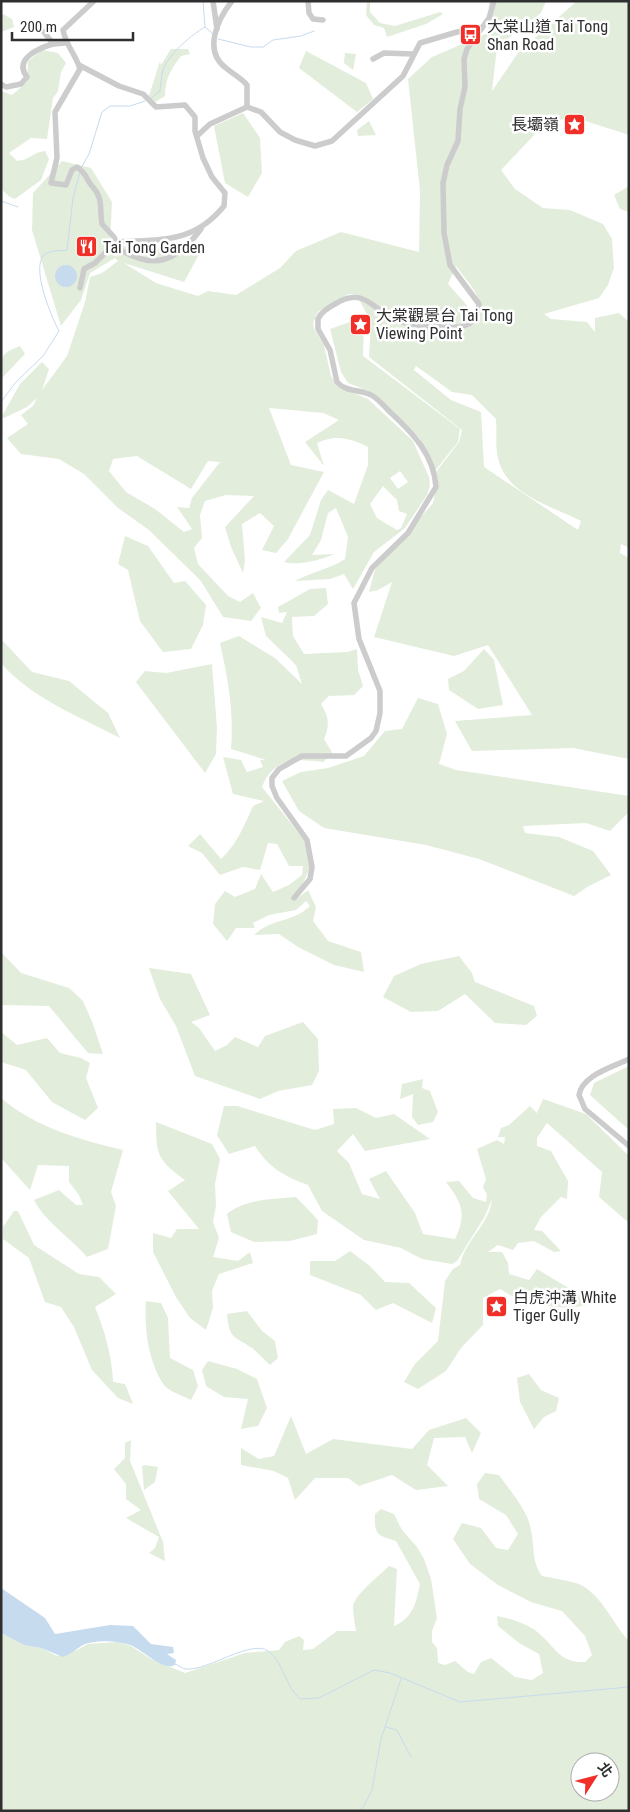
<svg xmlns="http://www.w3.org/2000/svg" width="630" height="1812" viewBox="0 0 630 1812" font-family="'Roboto Condensed','Noto Sans TC',sans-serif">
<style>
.green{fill:#e3eddc;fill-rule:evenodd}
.water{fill:#c7dbee}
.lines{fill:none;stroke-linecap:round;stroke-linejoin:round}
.stream{stroke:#c7dbee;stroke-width:1}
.minor{stroke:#ccc;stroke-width:5.5}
.labels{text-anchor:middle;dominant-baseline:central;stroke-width:5;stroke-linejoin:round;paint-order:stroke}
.poi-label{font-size:16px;fill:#2f2f2f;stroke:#fff;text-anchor:start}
</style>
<rect width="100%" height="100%" fill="#fff"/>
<g class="green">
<polygon points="367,1 370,1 370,12 380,23 395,26 440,12 443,14 426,24 387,37 384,28 374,25 366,15"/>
<path d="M489,1H546L541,13L497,47L492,91L518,53L577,1H629V135L570,116L538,131L501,170L515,189L543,208L570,210L603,224L612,239L614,268L608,285L599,298L544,314L551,319L587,322L595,332V318L619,313L629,322V548L621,544L620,553L629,558V759L573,748L472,751L455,721L532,715L488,645L454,656L374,637L392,582L378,590L369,592L375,569L433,503L438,479L436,472L459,442L462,430L369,357L371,322L356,294H349L325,307L318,312L313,323L314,329L324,345L331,376L338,386L368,399L413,441L429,477L430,486L427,495L405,528L374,552L353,589L344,574L330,579L295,581C311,572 330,569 345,559L348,537L336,508L328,513L321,540L312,555L335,554C319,560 300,566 284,562L310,535L321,500L328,490L354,504L368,465V447C350,438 336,434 317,443L324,466L305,442L339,420L323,413L269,408L291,465L324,472L288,539L276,553L262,550L274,526L260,513L242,524L245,561L243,573L231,547L225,527L254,496L226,495L205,501L200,515L202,538L194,548L198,564L228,596L240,602L253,593L261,608L251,621L223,617L201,581L149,530L118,508L84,474L59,459L21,454L7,438L28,424L21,415L33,406L37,398L27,407L4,418L2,416L20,384L42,362L49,369L42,390L67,356L85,302L90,277L102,273L118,261L115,258L90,273L81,300L61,326L32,230L33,193L62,161L91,168L112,202L110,242L116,257L122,246L201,251L184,282L124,263L156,283L198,296L208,291L236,295L280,268L296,251L341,232L419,252L420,191L408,79L432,57L488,33ZM456,266C472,288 493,305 468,328L460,320L473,312L448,284ZM416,366L452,392L472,395L496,419C497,432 495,446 498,458C506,495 552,506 581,521L578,530L484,467L481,412L451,400L414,370ZM137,456L191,489L208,461L220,462L192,498L189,508L177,507L192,529L184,532L155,509L126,492L109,471L113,459ZM400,471L408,482L398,489L390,478ZM383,486L397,500L399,511L407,514L401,528L397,530L377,518L370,504Z"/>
<polygon points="1,13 12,19 14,27 1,32"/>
<path d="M171,49H188L190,54L181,56C171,69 165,79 165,96L155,102L149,96L160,61L161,65Z"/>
<path d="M42,50L58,53L66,63L61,72L58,91L53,98L47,139L31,138L9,153L17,161C29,160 34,152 45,151L49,159L41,180L15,199L10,197L1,189V91L12,95L27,82L28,61Z"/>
<polygon points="306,51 366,83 373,99 357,112 299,68"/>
<polygon points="345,53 356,54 353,70 344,63"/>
<polygon points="243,113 260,138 262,173 248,197 225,183 214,126"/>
<polygon points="369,121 376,135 358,136 357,130"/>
<polygon points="629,186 629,212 620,209 614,195"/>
<polygon points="358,319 364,323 363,356 460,429 458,442 434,472 420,439 411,429 374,393 348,383 341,372 330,329"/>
<path d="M20,346L25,354L1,379C1,356 0,354 20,346Z"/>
<polygon points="125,536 148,546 174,583 185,581 206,605 203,625 191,649 163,652 140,621 128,570 118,564"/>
<path d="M326,588L328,604L314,616L292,617L293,636L304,654L347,652L357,649L358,670L363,686L354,695L329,696L321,704C329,717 330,725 324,739L333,754L323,762C295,758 273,758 262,787L305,841L311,866L295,900L308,890L316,907L313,921L328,941L361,952L364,972L334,965L298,947L279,934L254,935C273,917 291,924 310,906L306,901L296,910L269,915L253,923L255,928H236L227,941L213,924L215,904L225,891L235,897L255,889L261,874L273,892L289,885L302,875L303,866H289L277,844L268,843L260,870L243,867L220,875L202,853L188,846L200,834L221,859C237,844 244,826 253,806L264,801L233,794L223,757L241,760L247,772L263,767L260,760H266L231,749C234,712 228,679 220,643L239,636L275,658L302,684L296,665L266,636L261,617L282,623L287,612L279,613L278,607L310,589Z"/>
<path d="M1,639L32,672L69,681L108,713L120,738C80,717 31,698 1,663Z"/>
<polygon points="484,649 494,660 503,705 478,709 449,690 448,679 464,671"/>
<polygon points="212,664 217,728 216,754 205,773 136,682 145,671 166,673"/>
<polygon points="418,698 438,704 447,734 439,764 456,770 629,796 629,812 610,831 586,823 523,826 525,833 559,837 593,851 611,875 587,887 574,896 479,859 426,845 324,828 299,811 282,781 301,772 328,768 364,756 385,731 402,729"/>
<polygon points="1,952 21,973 69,988 83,1001 93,1024 103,1054 88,1053 49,1006 1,1005"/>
<polygon points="459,956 472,973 475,982 534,1006 537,1016 526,1025 495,1023 465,994 438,1011 411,1012 383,997 394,976 421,964"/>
<polygon points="149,968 191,974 210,1015 191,1022 199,1028 215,1051 227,1045 235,1037 258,1047 265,1036 303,1022 318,1039 319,1071 312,1085 278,1091 260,1099 195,1076 176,1026 160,999"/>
<polygon points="1,1032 17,1045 47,1038 60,1053 81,1058 90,1063 86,1078 98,1108 85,1120 52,1102 26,1070 1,1062"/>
<polygon points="629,1066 629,1130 590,1095 594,1083"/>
<polygon points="423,1079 422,1088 430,1091 438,1112 433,1122 418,1125 412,1117 413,1094 400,1099 402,1084"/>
<path d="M1,1098C35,1127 80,1140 123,1150L111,1192L116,1206L108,1249L87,1257C70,1237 47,1224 34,1200L59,1190L76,1205H83L79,1195L69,1182V1166L38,1165L30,1190L1,1158Z"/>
<path d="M543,1099L586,1114L629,1156V1223L599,1197L602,1172L547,1123L537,1138V1146L551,1151L568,1181L567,1199L561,1197L541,1217L534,1230L542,1231L561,1251L554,1252L534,1241L518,1243L513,1250L498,1245L488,1252H502L508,1263L509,1274L529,1280L537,1269L595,1304L569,1308L525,1304L500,1289L483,1298V1325L461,1348L446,1371L418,1389L404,1382L415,1364L438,1341L445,1281L453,1269L460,1265C465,1240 490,1224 492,1199L485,1216L457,1261L452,1264L422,1259L401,1248L364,1240L322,1211L308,1185C284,1176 269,1168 255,1146L229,1154L217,1135L224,1106H237L315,1130L334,1124L333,1109L356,1108L376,1118L394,1114L430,1139L365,1151L353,1134L337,1151L349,1163L362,1194L380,1199L369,1179L386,1171L415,1213L423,1234L455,1239C467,1214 462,1203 446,1182L459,1181L473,1198L486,1202L487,1195L483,1187L486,1179L477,1149L497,1140L504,1144L505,1137H498L501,1128L509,1125L530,1106L537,1113Z"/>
<path d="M156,1122L212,1144L220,1159L215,1184L216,1206L213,1222L219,1238L213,1257L238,1261L250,1252L253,1263L219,1274L212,1291L213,1308L206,1330L190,1318L176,1297L153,1252V1233L171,1238L177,1229H199L168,1191L185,1180C158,1160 156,1156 156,1122Z"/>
<path d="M296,1197L318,1220L317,1234L290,1241L254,1242L231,1232L227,1214C245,1199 273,1199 296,1197Z"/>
<path d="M14,1211H18L34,1245L79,1274L99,1277L116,1294L95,1307C105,1332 112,1356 113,1382L125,1384L133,1404L118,1398L92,1370L74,1327L61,1307L45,1302L29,1258L3,1239V1227Z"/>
<polygon points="350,1251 370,1266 385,1282 409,1283 436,1308 432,1323 393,1303 376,1310 361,1295 310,1275 310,1261 335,1261"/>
<path d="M146,1301L161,1303L168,1318L170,1358L193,1370L198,1386L191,1400C183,1396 168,1391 164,1385C148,1362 144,1327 146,1301Z"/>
<path d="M247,1311L262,1331L275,1341L278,1358L270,1365C264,1359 258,1353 252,1348C234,1336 229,1339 227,1314Z"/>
<polygon points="208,1361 237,1369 257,1379 267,1408 258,1426 241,1429 248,1399 224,1397 206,1386 202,1370"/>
<polygon points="529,1374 541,1390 559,1398 556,1411 544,1417 534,1429 520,1402 517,1378"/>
<polygon points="291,1416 306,1454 333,1439 412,1449 429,1430 466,1418 481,1433 472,1453 465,1437 434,1438 427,1465 448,1486 416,1490 392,1475 359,1486 348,1478 315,1478 295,1500 288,1478 274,1471 241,1465 241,1448 259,1459 274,1456"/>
<polygon points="131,1440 130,1461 163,1542 165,1561 149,1553 155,1548 159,1537 126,1518 141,1510 126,1499 126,1484 114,1469 125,1458 125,1443"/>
<polygon points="145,1465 158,1467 155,1482 144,1490 142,1466"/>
<path d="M485,1473L499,1475C510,1491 528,1510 531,1530C535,1548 531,1560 542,1576C553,1578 565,1580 576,1583C600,1591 612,1623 629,1641V1811H1V1633L24,1645L41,1648L57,1656L77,1650L88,1644L117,1642L131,1646L151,1659L185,1673L245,1653L279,1650L285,1642L299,1636L304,1640L303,1650L313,1649L337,1631H356C355,1624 353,1615 353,1607C353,1596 380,1575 389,1566L397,1569L394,1626C413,1618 416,1603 420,1584L396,1541C377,1535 374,1535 375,1514L381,1509L394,1514L402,1530L417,1547L424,1559L431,1579L437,1618L432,1631V1642L437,1648L438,1663L445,1665L455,1661L468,1672L474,1674L481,1662L491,1658L515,1677L532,1680L543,1673L539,1654L519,1643L498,1626L497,1616C512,1619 529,1624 541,1635C557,1650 561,1663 585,1662L592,1655L585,1636L562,1611L531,1602L498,1585L470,1564L453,1539L462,1523L481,1528L496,1548L508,1550L518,1534L506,1515L479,1499L477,1484ZM580,1762H610V1792H580Z"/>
</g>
<g class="water">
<circle cx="66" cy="276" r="11"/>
<path d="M1,1588L45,1618L55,1634L110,1625L133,1626L151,1644L173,1647L174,1653L167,1654L176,1660L175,1665C163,1672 142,1649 130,1645C117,1641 96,1639 83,1645C76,1649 71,1654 63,1657L41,1648L24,1645L1,1633Z"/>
</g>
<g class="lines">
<g class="stream">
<polyline points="203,1 205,27 213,34"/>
<polyline points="218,39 251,47 263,47 273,40 301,36 314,31"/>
<path d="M151,98L160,91C161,84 161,77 163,70C167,56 192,34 205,27"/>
<polyline points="81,168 89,154 102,112 110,106 130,106 145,101"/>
<polyline points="1,201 18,207"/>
<path d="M1,402L16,382L43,356L59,331C51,316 31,268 44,255C50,250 60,251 67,250L73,198L80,172"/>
<path d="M175,1664C178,1665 183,1669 186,1669C208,1671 251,1639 268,1651C284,1662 284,1685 300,1699L319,1698L374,1670L390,1673L460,1702L629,1687"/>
<polyline points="386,1727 397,1730 411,1757"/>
<polyline points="361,1811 372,1790 381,1739 401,1679"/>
</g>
<g class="minor">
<path d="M94,1L63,30C66,46 75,53 80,69L55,112L57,158L51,183L66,185L72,170L77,167C88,175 85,178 92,186C104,199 99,207 102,224L114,237L119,249C155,271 177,261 201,229"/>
<polyline points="213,1 217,29"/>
<path d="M232,1C217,20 203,51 226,68C234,75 240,77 247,85V107"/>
<polyline points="308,1 309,13 313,19 323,20"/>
<polyline points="44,32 53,44 65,43"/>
<polyline points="373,59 384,53 413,54"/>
<path d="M79,65L119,86L143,94L156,107L185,105L195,117V131L203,158L212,177L225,193L224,206C193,244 161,239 116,242L95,263L84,269L80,288"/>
<path d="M1,84L6,87L21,84L27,77C13,59 39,48 53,44"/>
<polyline points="197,136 210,124 247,107 261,112 280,132 295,140 315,146 332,141 403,76 420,43 457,32 482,28"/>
<path d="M294,898L310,879L312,867L307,840L277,798L272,786V778L279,769L302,756H346L371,738L376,731L380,713V691L359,639L354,603L372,568L408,533L436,487C434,455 413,433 390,412C385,407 379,400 373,396C362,389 347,393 337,382L330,350L318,329V319C321,312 328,308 335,304C365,286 371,309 396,320C408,325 458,331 469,324C476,319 478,311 479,304L450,265L444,233L443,183L447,165L458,141L460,109L465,87L464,59L467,49L489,18L494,1"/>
<path d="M629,1059C613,1067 582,1075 579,1095L585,1109L629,1146"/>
</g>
</g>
<defs>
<symbol id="bus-square" viewBox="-11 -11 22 22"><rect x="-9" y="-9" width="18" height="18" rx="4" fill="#ef2f28" stroke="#fff"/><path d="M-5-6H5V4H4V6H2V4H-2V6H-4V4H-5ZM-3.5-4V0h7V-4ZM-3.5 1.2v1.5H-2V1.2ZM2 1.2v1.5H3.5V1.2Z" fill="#fff"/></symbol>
<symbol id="sight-square" viewBox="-11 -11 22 22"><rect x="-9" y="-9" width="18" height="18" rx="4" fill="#ef2f28" stroke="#fff"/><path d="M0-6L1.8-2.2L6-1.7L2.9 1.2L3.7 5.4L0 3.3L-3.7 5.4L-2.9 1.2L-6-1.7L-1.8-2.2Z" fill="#fff"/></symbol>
<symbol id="restaurant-square" viewBox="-11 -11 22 22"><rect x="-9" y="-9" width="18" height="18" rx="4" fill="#ef2f28" stroke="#fff"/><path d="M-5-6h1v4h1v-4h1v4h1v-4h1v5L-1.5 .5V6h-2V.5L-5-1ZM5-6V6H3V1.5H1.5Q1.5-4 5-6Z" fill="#fff"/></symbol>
</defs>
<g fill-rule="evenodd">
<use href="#bus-square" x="458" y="22" width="25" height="25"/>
<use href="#sight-square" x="562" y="112" width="25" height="25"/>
<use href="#restaurant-square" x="74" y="234" width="25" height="25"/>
<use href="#sight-square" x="348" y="312" width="25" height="25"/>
<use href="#sight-square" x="484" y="1294" width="25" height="25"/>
</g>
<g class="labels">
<g class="poi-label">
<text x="487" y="26">大棠山道 Tai Tong<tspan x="487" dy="18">Shan Road</tspan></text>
<text x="559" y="124" text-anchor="end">長壩嶺</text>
<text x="103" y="247">Tai Tong Garden</text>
<text x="376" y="315">大棠觀景台 Tai Tong<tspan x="376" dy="18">Viewing Point</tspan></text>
<text x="513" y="1297">白虎沖溝 White<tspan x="513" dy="18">Tiger Gully</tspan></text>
</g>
</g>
<rect width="630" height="1812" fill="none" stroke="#2f2f2f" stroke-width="5"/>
<g transform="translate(595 1777) rotate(54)"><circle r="24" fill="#ffffff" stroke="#acacac"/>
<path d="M0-4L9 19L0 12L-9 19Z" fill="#ef2f28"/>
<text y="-8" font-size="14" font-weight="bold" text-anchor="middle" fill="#2f2f2f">北</text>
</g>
<path d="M12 32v8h121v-8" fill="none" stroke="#2f2f2f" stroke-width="2.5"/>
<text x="20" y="32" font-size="15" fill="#2f2f2f" stroke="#ffffff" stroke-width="4" paint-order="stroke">200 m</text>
</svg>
